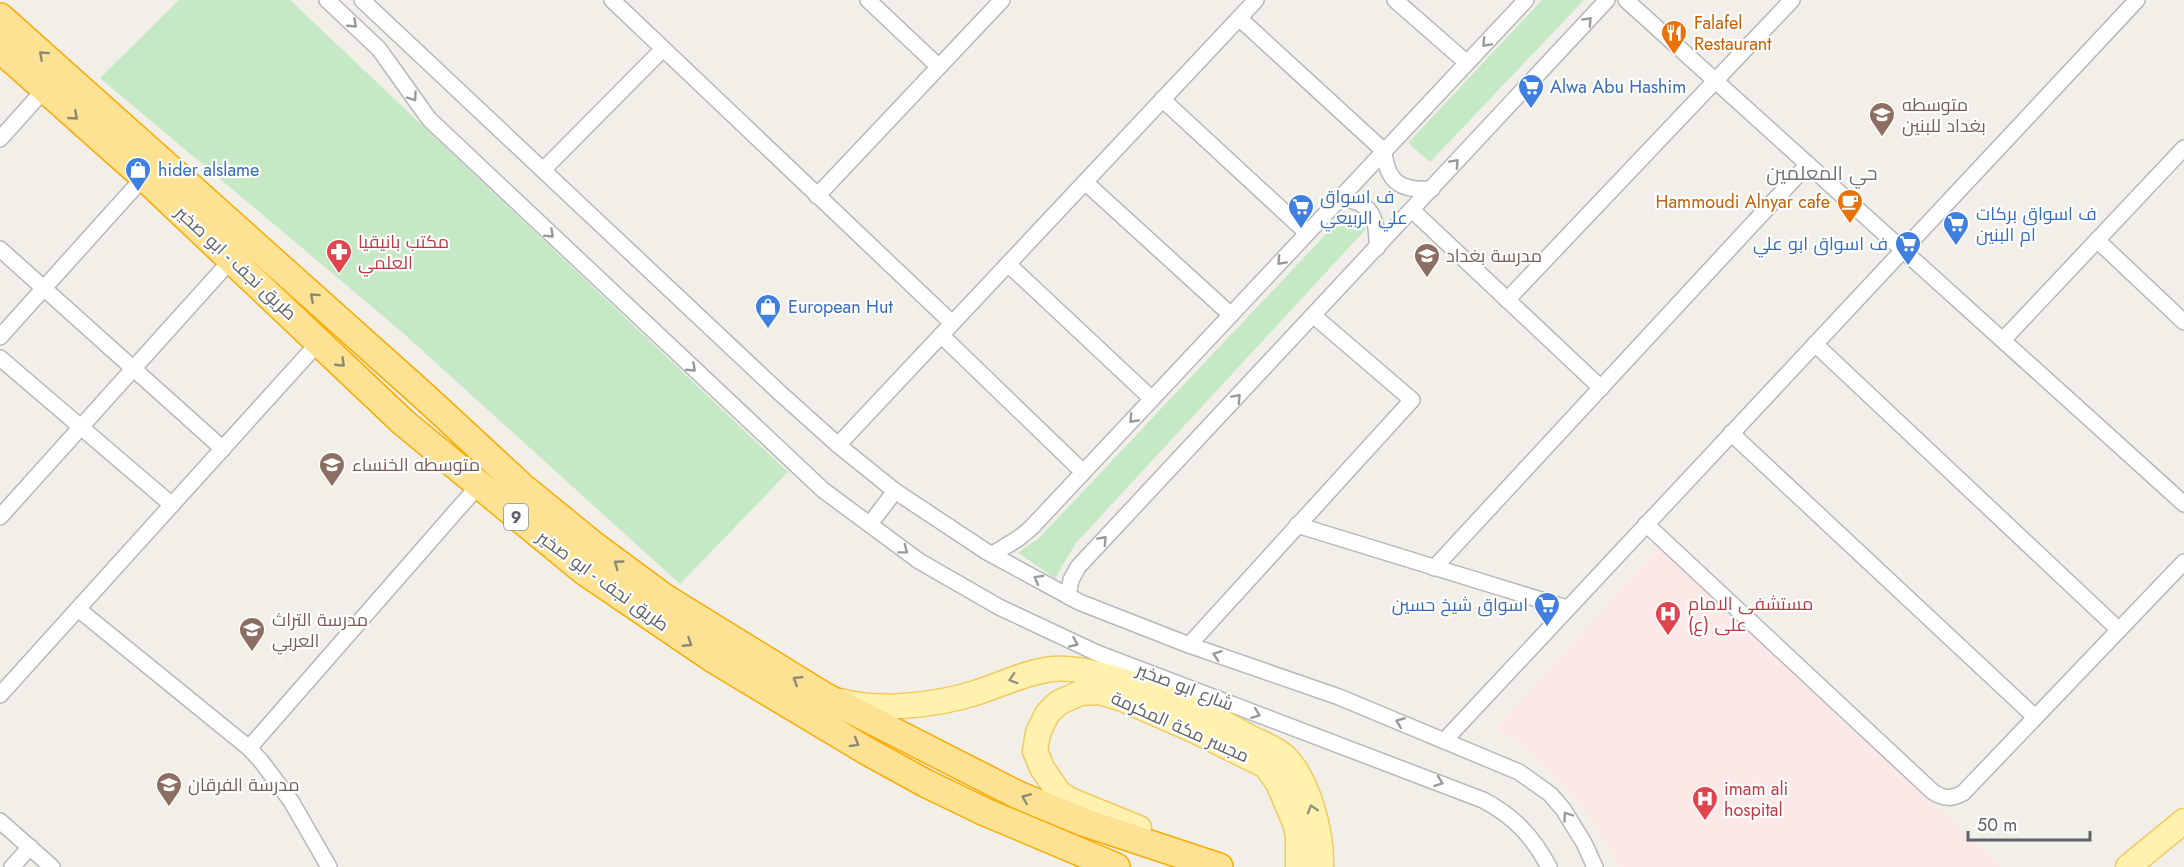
<svg xmlns="http://www.w3.org/2000/svg" width="2184" height="867" viewBox="0 0 2184 867" font-family="Jost,Cairo,sans-serif">
<style>
.medical{fill:#fce8e6}
.green{fill:#c5e8c5}
.lines{fill:none;stroke-linecap:round;stroke-linejoin:round}
.street-casing{stroke:#b5b8bc;stroke-width:18}
.primary-casing{stroke:#f2c960;stroke-width:27}
.highway-casing{stroke:#f9ab00;stroke-width:30}
.street{stroke:#fff;stroke-width:15}
.primary{stroke:#fff2af;stroke-width:24}
.highway{stroke:#fde293;stroke-width:27}
.oneway{stroke:#979a9d}
.oneway2{stroke:#8e8975}
.oneway3{stroke:#979581}
.labels{text-anchor:middle;dominant-baseline:central;stroke-width:4.5;stroke-linejoin:round;paint-order:stroke}
.shield{fill:#fff;stroke:#8f9295;stroke-width:1.5}
.shield-label{font-size:16px;font-weight:bold;fill:#5f6368}
.food-label{font-size:18px;fill:#c56008;stroke:#fff;text-anchor:start}
.shop-label{font-size:18px;fill:#366cbe;stroke:#fff;text-anchor:start}
.education-label{font-size:18px;fill:#785e54;stroke:#fff;text-anchor:start}
.health-label{font-size:18px;fill:#be3a42;stroke:#fff;text-anchor:start}
.street-label{font-size:18px;fill:#5f6368;stroke:#fff}
.neighbourhood-label{font-size:20px;fill:#70757a;stroke:#fff}
</style>
<rect width="100%" height="100%" fill="#f1efe8"/>
<polygon class="medical" points="1661,545 2001,867 1620,867 1582,807 1520,743 1496,728"/>
<g class="green">
<polygon points="179,0 290,0 788,472 680,584 402,332 100,78"/>
<polygon points="1542,0 1584,0 1430,162 1408,143"/>
<polygon points="1346,213 1366,229 1076,543 1055,578 1018,553 1040,537"/>
</g>
<g class="lines">
<defs>
<g id="street">
<path d="M327,0L379,49L429,119L823,490L919,561L999,607L1097,653L1483,800C1514,816 1533,837 1549,867"/>
<polyline points="362,0 780,393 838,445 895,491 987,552 1079,602 1189,645 1339,697 1519,772 1550,794 1563,809 1584,843 1595,867"/>
<polyline points="612,0 952,323"/>
<polyline points="868,0 939,67"/>
<polyline points="1395,0 1467,63"/>
<polyline points="1626,0 2184,504"/>
<path d="M1239,18L1384,151C1387,183 1401,191 1432,189"/>
<polyline points="1162,99 1307,233"/>
<polyline points="0,139 44,90"/>
<polyline points="543,170 663,49"/>
<polyline points="1085,182 1231,315"/>
<polyline points="817,196 1002,0"/>
<path d="M1339,199C1371,200 1378,218 1377,248"/>
<polyline points="1412,210 1601,388"/>
<polyline points="2097,240 2184,322"/>
<polyline points="0,249 223,449"/>
<polyline points="1008,264 1152,399"/>
<polyline points="1507,300 1792,0"/>
<polyline points="941,335 1083,472"/>
<polyline points="0,337 144,177"/>
<polyline points="2003,340 2184,148"/>
<polyline points="1815,344 2119,630"/>
<polyline points="0,358 172,505"/>
<polyline points="1731,433 2035,717"/>
<polyline points="838,445 1256,0"/>
<polyline points="0,517 232,259"/>
<polyline points="870,524 895,491"/>
<path d="M1646,524L1933,792C1944,799 1952,799 1963,793L2184,562"/>
<polyline points="1297,525 1567,608"/>
<polyline points="987,552 993,554 1019,538 1031,528 1526,0"/>
<polyline points="1434,568 1808,164"/>
<polyline points="1076,600 1068,596 1071,580 1078,567 1607,0"/>
<polyline points="78,609 249,748 261,761 291,801 329,867"/>
<polyline points="1189,645 1412,400 1314,316"/>
<polyline points="0,695 319,342"/>
<polyline points="1444,741 2137,0"/>
<polyline points="249,748 478,486"/>
<polyline points="0,821 52,867"/>
<polyline points="12,867 30,847"/>
</g>
<g id="primary">
<path d="M840,701C878,712 937,705 975,693C1001,685 1026,672 1053,669C1104,664 1208,714 1253,739C1263,744 1277,749 1285,757C1309,781 1322,834 1321,867"/>
<polyline points="1139,828 1070,800 1059,793 1042,768 1035,751 1038,733 1047,714 1058,703 1080,693 1099,692 1120,698 1191,729 1266,766 1278,783 1295,823 1298,836 1298,867"/>
<polyline points="2128,867 2184,821"/>
</g>
<g id="highway">
<polyline points="0,17 426,398 521,486 592,544 665,598 824,696 1016,794 1083,822 1219,867"/>
<polyline points="0,49 144,177 404,423 584,571 715,660 865,750 925,783 985,812 1116,867"/>
</g>
</defs>
<use href="#street" class="street-casing"/>
<use href="#primary" class="primary-casing"/>
<use href="#highway" class="highway-casing"/>
<use href="#street" class="street"/>
<use href="#primary" class="primary"/>
<use href="#highway" class="highway"/>
</g>
<defs><path id="oneway-chevron" d="M-2-3.5L2.5 0L-2 3.5" fill="none" stroke-width="1.6" stroke-linecap="round" stroke-linejoin="round" transform="scale(1.5)"/></defs>
<g class="oneway">
<use href="#oneway-chevron" transform="translate(1588 21) rotate(-47)"/>
<use href="#oneway-chevron" transform="translate(353 24) rotate(43)"/>
<use href="#oneway-chevron" transform="translate(1486 43) rotate(133)"/>
<use href="#oneway-chevron" transform="translate(413 97) rotate(55)"/>
<use href="#oneway-chevron" transform="translate(1455 163) rotate(-47)"/>
<use href="#oneway-chevron" transform="translate(550 234) rotate(43)"/>
<use href="#oneway-chevron" transform="translate(1281 261) rotate(133)"/>
<use href="#oneway-chevron" transform="translate(692 368) rotate(43)"/>
<use href="#oneway-chevron" transform="translate(1237 398) rotate(-47)"/>
<use href="#oneway-chevron" transform="translate(1133 419) rotate(133)"/>
<use href="#oneway-chevron" transform="translate(1103 540) rotate(-47)"/>
<use href="#oneway-chevron" transform="translate(904 550) rotate(37)"/>
<use href="#oneway-chevron" transform="translate(1038 579) rotate(-151)"/>
<use href="#oneway-chevron" transform="translate(1074 643) rotate(24)"/>
<use href="#oneway-chevron" transform="translate(1217 655) rotate(-161)"/>
<use href="#oneway-chevron" transform="translate(1256 714) rotate(21)"/>
<use href="#oneway-chevron" transform="translate(1400 722) rotate(-158)"/>
<use href="#oneway-chevron" transform="translate(1439 782) rotate(20)"/>
<use href="#oneway-chevron" transform="translate(1567 816) rotate(-125)"/>
</g>
<g class="oneway2">
<use href="#oneway-chevron" transform="translate(43 55) rotate(-138)"/>
<use href="#oneway-chevron" transform="translate(74 116) rotate(41)"/>
<use href="#oneway-chevron" transform="translate(314 297) rotate(-138)"/>
<use href="#oneway-chevron" transform="translate(341 363) rotate(44)"/>
<use href="#oneway-chevron" transform="translate(618 564) rotate(-144)"/>
<use href="#oneway-chevron" transform="translate(688 643) rotate(33)"/>
<use href="#oneway-chevron" transform="translate(797 680) rotate(-148)"/>
<use href="#oneway-chevron" transform="translate(855 743) rotate(31)"/>
<use href="#oneway-chevron" transform="translate(1026 798) rotate(-157)"/>
</g>
<g class="oneway3">
<use href="#oneway-chevron" transform="translate(1013 679) rotate(162)"/>
<use href="#oneway-chevron" transform="translate(1312 809) rotate(-107)"/>
</g>
<defs>
<symbol id="restaurant-pin" viewBox="-11 -11 22 30"><path d="M0 17L-7.5 6A9.5 9.5 0 1 1 7.5 6Z" fill="#e8710a" stroke="#fff"/><path d="M-5-6h1v4h1v-4h1v4h1v-4h1v5L-1.5 .5V6h-2V.5L-5-1ZM5-6V6H3V1.5H1.5Q1.5-4 5-6Z" fill="#fff"/></symbol>
<symbol id="supermarket-pin" viewBox="-11 -11 22 30"><path d="M0 17L-7.5 6A9.5 9.5 0 1 1 7.5 6Z" fill="#3f7fe0" stroke="#fff"/><path d="M-6-5.5h2.5l.6 2H6L4.5 2H-2.5L-4.4-4H-6ZM-1.5 3.2a1.3 1.3 0 1 0 .1 0ZM3 3.2a1.3 1.3 0 1 0 .1 0Z" fill="#fff"/></symbol>
<symbol id="school-pin" viewBox="-11 -11 22 30"><path d="M0 17L-7.5 6A9.5 9.5 0 1 1 7.5 6Z" fill="#8d6e63" stroke="#fff"/><path d="M0-5L7-2L0 1L-7-2ZM-4 1L0 2.5L4 1V4Q0 6-4 4Z" fill="#fff"/></symbol>
<symbol id="shop-pin" viewBox="-11 -11 22 30"><path d="M0 17L-7.5 6A9.5 9.5 0 1 1 7.5 6Z" fill="#3f7fe0" stroke="#fff"/><path d="M-5-2.5h2.3a2.7 3.5 0 0 1 5.4 0H5L5.5 6h-11ZM-1.5-2.5h3a1.5 2.3 0 0 0-3 0Z" fill="#fff"/></symbol>
<symbol id="cafe-pin" viewBox="-11 -11 22 30"><path d="M0 17L-7.5 6A9.5 9.5 0 1 1 7.5 6Z" fill="#e8710a" stroke="#fff"/><path d="M-5.5-4.5H6V0H3Q3 3.5 0 3.5H-2.5Q-5.5 3.5-5.5 0ZM3-3.2v2h1.7v-2ZM-6 4.5H4V6H-6Z" fill="#fff"/></symbol>
<symbol id="pharmacy-pin" viewBox="-11 -11 22 30"><path d="M0 17L-7.5 6A9.5 9.5 0 1 1 7.5 6Z" fill="#e0444e" stroke="#fff"/><path d="M-2-6h4v4h4v4h-4v4h-4v-4h-4v-4h4Z" fill="#fff"/></symbol>
<symbol id="hospital-pin" viewBox="-11 -11 22 30"><path d="M0 17L-7.5 6A9.5 9.5 0 1 1 7.5 6Z" fill="#e0444e" stroke="#fff"/><path d="M-5-5h3v3.5h4V-5h3V5h-3V1.5h-4V5h-3Z" fill="#fff"/></symbol>
</defs>
<g fill-rule="evenodd">
<use href="#restaurant-pin" x="1659" y="18" width="30" height="40"/>
<use href="#supermarket-pin" x="1516" y="72" width="30" height="40"/>
<use href="#school-pin" x="1867" y="100" width="30" height="40"/>
<use href="#shop-pin" x="123" y="155" width="30" height="40"/>
<use href="#cafe-pin" x="1835" y="187" width="30" height="40"/>
<use href="#supermarket-pin" x="1286" y="192" width="30" height="40"/>
<use href="#supermarket-pin" x="1941" y="209" width="30" height="40"/>
<use href="#supermarket-pin" x="1893" y="229" width="30" height="40"/>
<use href="#pharmacy-pin" x="324" y="237" width="30" height="40"/>
<use href="#school-pin" x="1412" y="241" width="30" height="40"/>
<use href="#shop-pin" x="753" y="292" width="30" height="40"/>
<use href="#school-pin" x="317" y="450" width="30" height="40"/>
<use href="#supermarket-pin" x="1532" y="590" width="30" height="40"/>
<use href="#hospital-pin" x="1653" y="599" width="30" height="40"/>
<use href="#school-pin" x="237" y="615" width="30" height="40"/>
<use href="#school-pin" x="154" y="770" width="30" height="40"/>
<use href="#hospital-pin" x="1690" y="784" width="30" height="40"/>
</g>
<g class="labels">
<rect class="shield" x="504" y="504" width="24" height="26" rx="4.5"/>
<g class="shield-label">
<text x="516" y="517">9</text>
</g>
<g class="food-label">
<text x="1694" y="23">Falafel<tspan x="1694" dy="21">Restaurant</tspan></text>
<text x="1830" y="202" text-anchor="end">Hammoudi Alnyar cafe</text>
</g>
<g class="shop-label">
<text x="1550" y="87">Alwa Abu Hashim</text>
<text x="158" y="170">hider alslame</text>
<text x="1320" y="197">ف اسواق<tspan x="1320" dy="21">علي الربيعي</tspan></text>
<text x="1976" y="214">ف اسواق بركات<tspan x="1976" dy="21">ام البنين</tspan></text>
<text x="1888" y="244" text-anchor="end">ف اسواق ابو علي</text>
<text x="788" y="307">European Hut</text>
<text x="1528" y="605" text-anchor="end">اسواق شيخ حسين</text>
</g>
<g class="education-label">
<text x="1902" y="105">متوسطه<tspan x="1902" dy="21">بغداد للبنين</tspan></text>
<text x="1446" y="256">مدرسة بغداد</text>
<text x="352" y="465">متوسطه الخنساء</text>
<text x="272" y="620">مدرسة التراث<tspan x="272" dy="21">العربي</tspan></text>
<text x="188" y="785">مدرسة الفرقان</text>
</g>
<g class="health-label">
<text x="358" y="242">مكتب بانيقيا<tspan x="358" dy="21">العلمي</tspan></text>
<text x="1688" y="604">مستشفی الامام<tspan x="1688" dy="21">علی (ع)</tspan></text>
<text x="1724" y="789">imam ali<tspan x="1724" dy="21">hospital</tspan></text>
</g>
<g class="street-label">
<text transform="translate(236 263) rotate(43)">طريق نجف - ابو صخير</text>
<text transform="translate(603 581) rotate(36)">طريق نجف - ابو صخير</text>
<text transform="translate(1185 687) rotate(21)">شارع ابو صخير</text>
<text transform="translate(1180 727) rotate(24)">مجسر مكة المكرمة</text>
</g>
<g class="neighbourhood-label">
<text x="1822" y="173">حي المعلمين</text>
</g>
</g>
<path d="M1968 831v9h122v-9" fill="none" stroke="#5f6368" stroke-width="3"/>
<text x="1977" y="831" font-size="18" fill="#5f6368" stroke="#ffffff" stroke-width="4.5" paint-order="stroke">50 m</text>
</svg>
